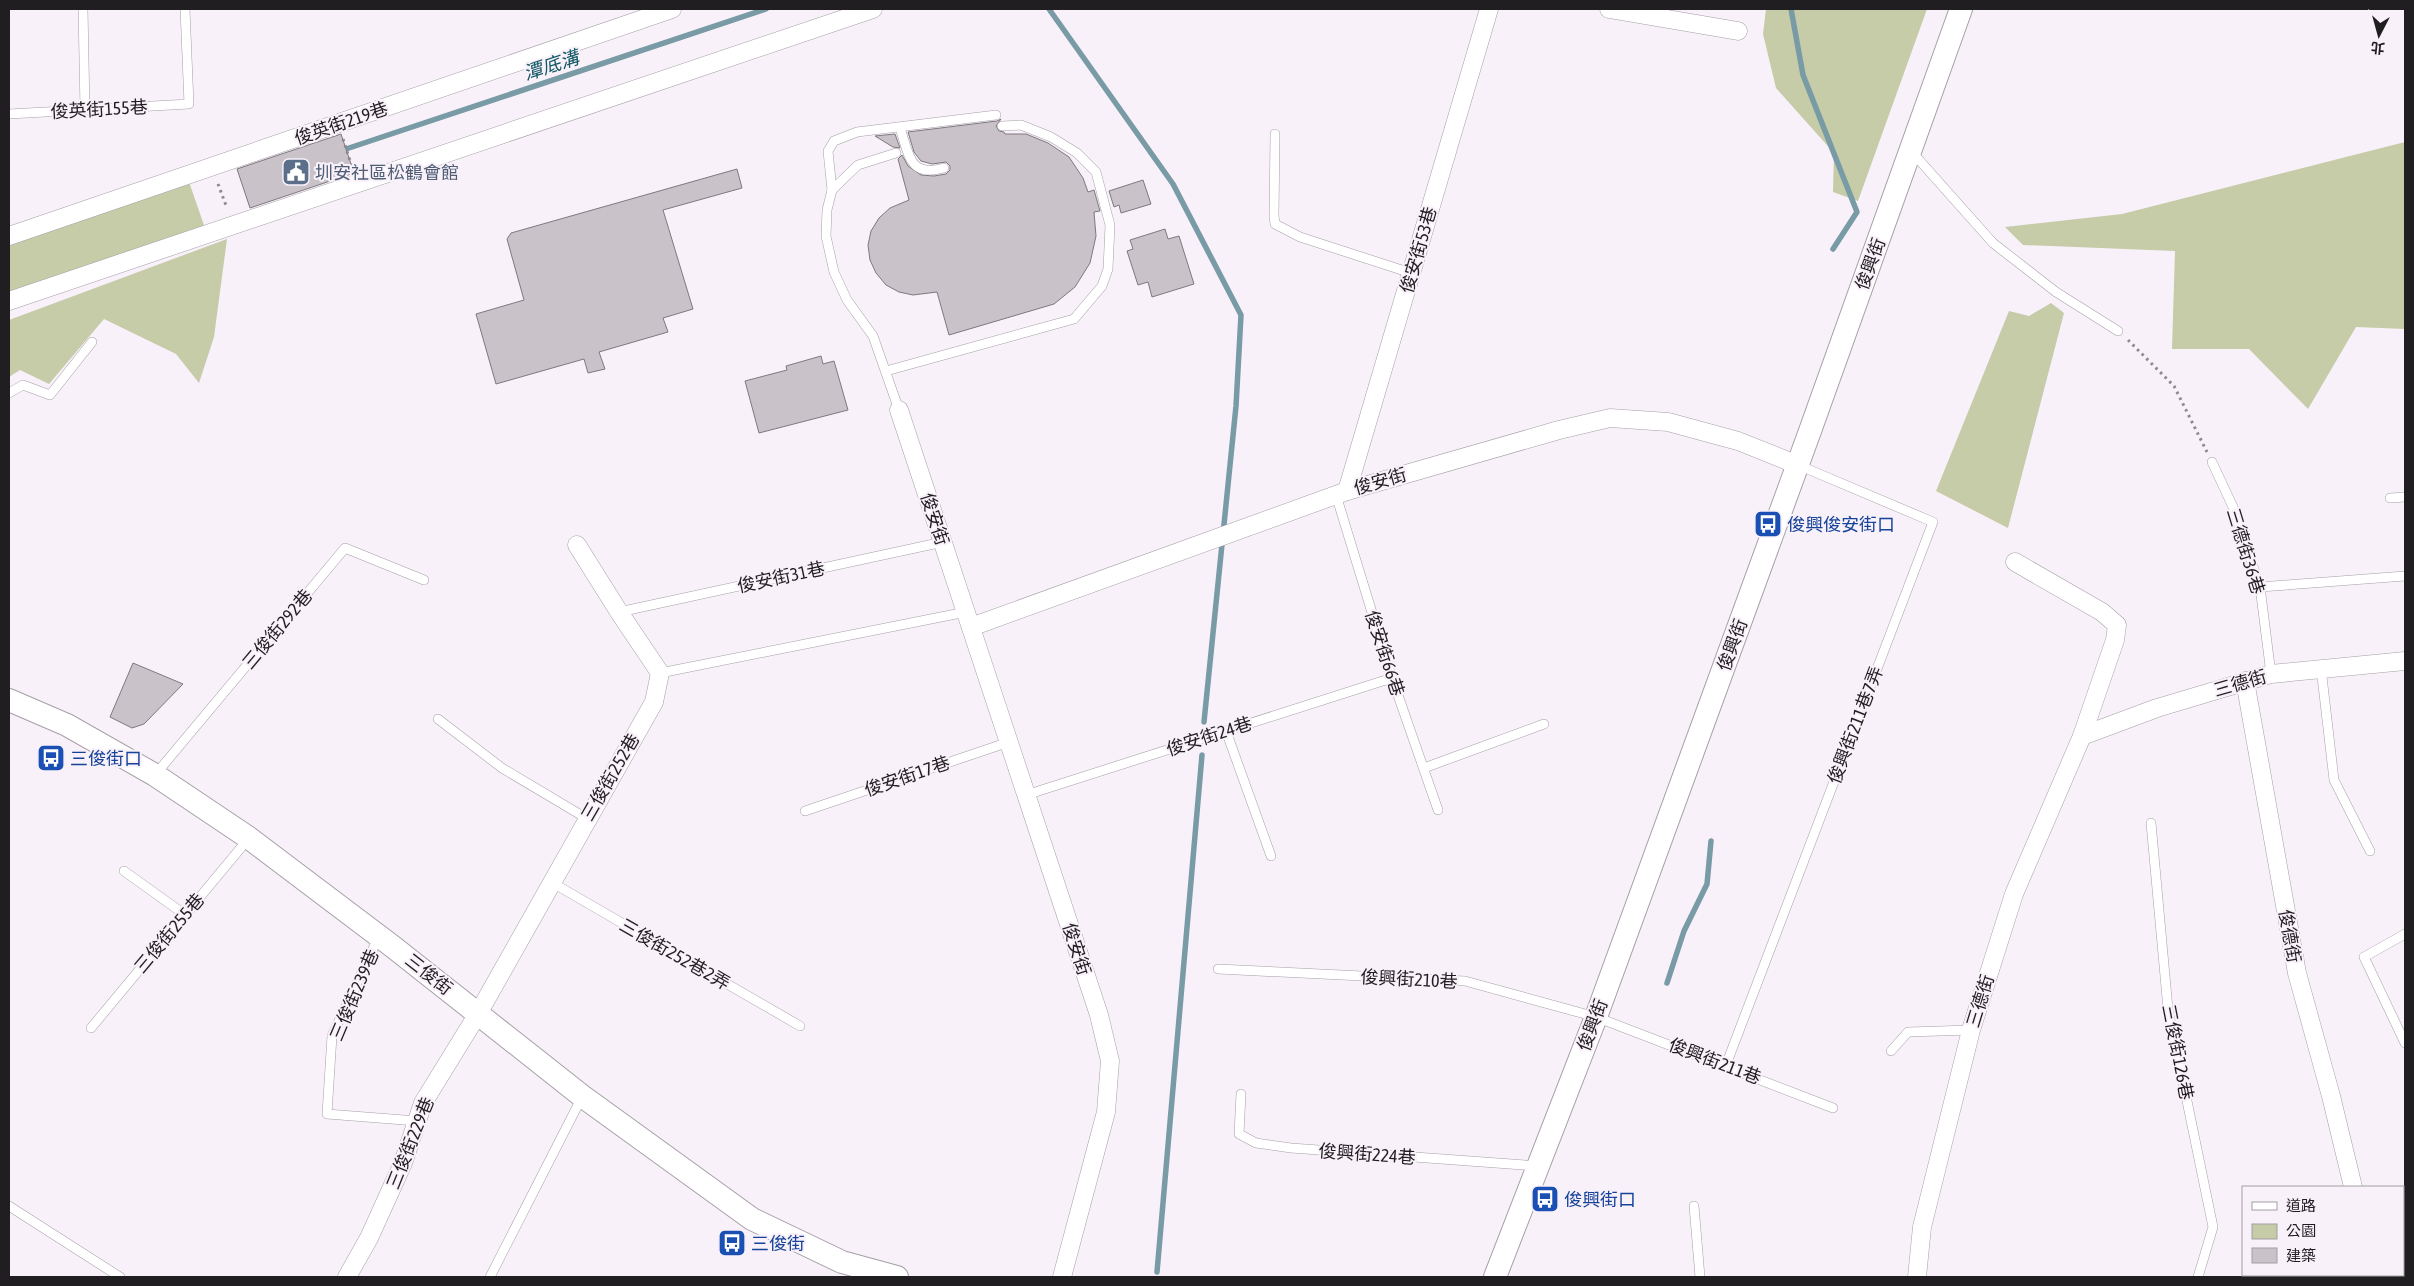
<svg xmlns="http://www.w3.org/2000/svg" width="2414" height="1286" viewBox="0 0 2414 1286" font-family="'Asap Condensed','Noto Sans TC',sans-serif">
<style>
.green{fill:#c6cba8}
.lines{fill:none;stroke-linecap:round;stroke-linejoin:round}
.stream{stroke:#789ba5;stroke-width:5.5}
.building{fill:#c9c2c9;stroke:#7f787f}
.service-casing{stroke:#a69fa7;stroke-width:10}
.minor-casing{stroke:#a69fa7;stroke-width:19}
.tertiary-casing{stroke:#a69fa7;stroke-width:24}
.path{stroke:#8f898f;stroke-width:3;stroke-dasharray:2.5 4;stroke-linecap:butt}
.service{stroke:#fff;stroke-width:9}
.minor{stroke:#fff;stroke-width:18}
.tertiary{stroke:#fff;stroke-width:22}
.labels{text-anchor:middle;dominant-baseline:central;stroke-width:4;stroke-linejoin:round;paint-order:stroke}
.street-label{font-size:18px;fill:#211e21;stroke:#f9f1f9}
.service-label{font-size:18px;fill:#4e5e75;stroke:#f9f1f9;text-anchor:start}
.transit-label{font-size:18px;fill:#164399;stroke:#f9f1f9;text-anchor:start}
.water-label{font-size:19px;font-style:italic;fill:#125765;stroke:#f9f1f9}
</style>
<rect width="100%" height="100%" fill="#f9f1f9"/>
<g class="green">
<polygon points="1766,9 1927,9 1858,201 1833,192 1834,153 1776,88 1763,34"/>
<polygon points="2405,142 2405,329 2356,327 2308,409 2249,349 2172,349 2175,251 2023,245 2005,227 2122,214"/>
<polygon points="187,176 207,234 9,301 9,236"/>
<polygon points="227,239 214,337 199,383 176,354 104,319 49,384 20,370 9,377 9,320"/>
<polygon points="2051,303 2064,313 2008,528 1936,491 2009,311 2029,316"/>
</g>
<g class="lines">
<g class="stream">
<polyline points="1049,9 1173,184 1241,315 1236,406 1204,722"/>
<polyline points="1791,9 1803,75 1857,212 1833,249"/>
<polyline points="346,149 766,9"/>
<polyline points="1667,983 1684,931 1707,884 1711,841"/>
<polyline points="1157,1272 1202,755"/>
</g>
</g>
<g class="building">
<polygon points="1001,119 996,126 999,131 1004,132 1005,134 1026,134 1048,143 1069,157 1083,178 1088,192 1094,190 1100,211 1094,212 1096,236 1090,263 1075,287 1054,304 949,335 937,292 913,295 899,292 886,285 876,273 870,260 868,245 871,231 879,218 890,208 909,200 898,159 902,155 908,166 921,175 934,176 946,174 950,170 950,166 946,162 932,164 921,161 914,152 908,132 997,121"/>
<polygon points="341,134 354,173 250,208 237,169"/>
<polygon points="895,134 900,148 893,147 875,136"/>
<polygon points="737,169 742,188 663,210 693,309 663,318 668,332 599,352 605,369 588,373 584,359 496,384 476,314 524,300 507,239 511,233"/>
<polygon points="1143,180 1151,204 1121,213 1119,205 1114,207 1109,191"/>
<polygon points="1165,229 1168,239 1179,236 1194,284 1152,297 1148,282 1138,285 1127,251 1133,249 1130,240"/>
<polygon points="821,356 823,364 834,361 848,410 759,433 745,381 787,370 786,366"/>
<polygon points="133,663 183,684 144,724 132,728 110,717"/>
</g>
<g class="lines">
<defs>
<g id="service">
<polyline points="83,9 85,110"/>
<polyline points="9,114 189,104 185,9"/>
<path d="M900,128C909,154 909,178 944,168"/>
<polyline points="1275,134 1274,216 1275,224 1300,237 1411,273"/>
<polyline points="1912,152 1993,243 2056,292 2118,331"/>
<polyline points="896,153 858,165 832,190 827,210 826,236 834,272 847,300 873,336 899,410"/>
<polyline points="832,190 828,151 834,141 857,132 996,115"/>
<polyline points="886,371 1074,319 1102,286 1108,269 1110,225 1096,172 1077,153 1051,137 1021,125 1002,126"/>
<polyline points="9,393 23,385 50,395 92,342"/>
<polyline points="2212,462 2233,507 2260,587 2271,674"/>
<polyline points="1336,495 1392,678 1438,810"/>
<polyline points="2390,498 2405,497"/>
<polyline points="2260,587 2405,576"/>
<polyline points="619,612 943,542"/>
<polyline points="2321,668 2334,780 2370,851"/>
<polyline points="660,673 966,612"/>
<polyline points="438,719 502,768 586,818"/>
<polyline points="1226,731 1271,856"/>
<polyline points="1424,768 1544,724"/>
<polyline points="155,775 345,548 424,580"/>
<polyline points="1026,795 1392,678"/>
<polyline points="805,811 1009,742"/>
<polyline points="2151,823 2168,1009 2213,1227 2198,1277"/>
<polyline points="124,871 184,914"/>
<polyline points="551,882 800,1026"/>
<polyline points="2405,934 2364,957 2405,1043"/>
<polyline points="379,936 332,1036 327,1114 417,1121"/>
<polyline points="1218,969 1465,981 1596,1017 1833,1108"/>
<polyline points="91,1028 249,838"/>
<polyline points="1891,1051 1908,1032 1971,1030"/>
<polyline points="1726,1065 1933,522 1798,465"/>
<polyline points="1241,1094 1239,1134 1256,1143 1291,1148 1538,1166"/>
<polyline points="9,1206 120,1277"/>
<polyline points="1694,1206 1700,1277"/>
<polyline points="490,1277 582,1097"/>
</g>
<g id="minor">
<polyline points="1609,9 1738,31"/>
<polyline points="9,236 672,9"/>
<polyline points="9,301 873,9"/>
<polyline points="899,410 1099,1015 1110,1061 1106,1112 1062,1277"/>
<polyline points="1347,491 1489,9"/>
<polyline points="971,627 1347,491 1559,430 1610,418 1668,422 1738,441 1798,465"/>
<polyline points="2245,681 2297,973 2331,1096 2353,1187"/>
<polyline points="2082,736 2157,708 2271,674 2405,661"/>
<polyline points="347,1277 369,1238 403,1163 423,1103 479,1012 654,702 660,673 619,612 577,545"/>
<polyline points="1917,1277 1922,1227 1971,1030 2014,894 2082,736 2115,640 2117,625 2102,612 2015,562"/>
<polyline points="2333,1277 2334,1275"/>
</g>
<g id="tertiary">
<polyline points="9,700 67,725 155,775 249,838 392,946 582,1096 752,1219 842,1262 897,1277"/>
<polyline points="1495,1277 1596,1017 1810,431 1961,9"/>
</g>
</defs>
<use href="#service" class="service-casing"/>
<use href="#minor" class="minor-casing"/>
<use href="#tertiary" class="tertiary-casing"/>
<g class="path">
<polyline points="343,139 352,167"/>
<polyline points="218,184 227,208"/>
<polyline points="2128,340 2174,386 2207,452"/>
</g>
<use href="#service" class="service"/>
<use href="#minor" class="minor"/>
<use href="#tertiary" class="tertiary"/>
</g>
<defs>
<symbol id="civic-square" viewBox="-11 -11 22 22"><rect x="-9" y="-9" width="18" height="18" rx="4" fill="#5c6f8a" stroke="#f9f1f9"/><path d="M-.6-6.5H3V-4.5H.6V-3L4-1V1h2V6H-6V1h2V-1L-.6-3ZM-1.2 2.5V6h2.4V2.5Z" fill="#fff"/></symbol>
<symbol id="bus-square" viewBox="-11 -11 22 22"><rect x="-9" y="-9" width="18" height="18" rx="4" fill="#1a4fb4" stroke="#f9f1f9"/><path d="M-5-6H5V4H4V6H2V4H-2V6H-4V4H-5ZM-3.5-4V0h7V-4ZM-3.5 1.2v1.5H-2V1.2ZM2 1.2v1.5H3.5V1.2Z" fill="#fff"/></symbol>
</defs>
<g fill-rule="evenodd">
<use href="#civic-square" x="280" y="156" width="32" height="32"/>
<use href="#bus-square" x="1752" y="508" width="32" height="32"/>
<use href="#bus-square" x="35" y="742" width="32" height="32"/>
<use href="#bus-square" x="1529" y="1183" width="32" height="32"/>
<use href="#bus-square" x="716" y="1227" width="32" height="32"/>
</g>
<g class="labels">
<g class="street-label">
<text transform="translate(99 109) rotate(-3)">俊英街155巷</text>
<text transform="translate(341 123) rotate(-19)">俊英街219巷</text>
<text transform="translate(1418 250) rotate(-74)">俊安街53巷</text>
<text transform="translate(1870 264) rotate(-70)">俊興街</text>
<text transform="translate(1380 481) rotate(-16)">俊安街</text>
<text transform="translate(935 519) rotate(72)">俊安街</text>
<text transform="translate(2246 551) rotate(73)">三德街36巷</text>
<text transform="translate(781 577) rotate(-12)">俊安街31巷</text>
<text transform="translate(277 629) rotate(-50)">三俊街292巷</text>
<text transform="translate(1732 645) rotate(-70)">俊興街</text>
<text transform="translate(1385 653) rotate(72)">俊安街66巷</text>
<text transform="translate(2240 683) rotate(-16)">三德街</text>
<text transform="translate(1855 725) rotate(-69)">俊興街211巷7弄</text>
<text transform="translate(1209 736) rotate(-18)">俊安街24巷</text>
<text transform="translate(907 776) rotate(-19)">俊安街17巷</text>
<text transform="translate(610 777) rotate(-60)">三俊街252巷</text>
<text transform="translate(169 933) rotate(-50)">三俊街255巷</text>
<text transform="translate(2290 936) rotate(80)">俊德街</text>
<text transform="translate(1077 949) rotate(72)">俊安街</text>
<text transform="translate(675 954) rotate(30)">三俊街252巷2弄</text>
<text transform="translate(429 974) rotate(38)">三俊街</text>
<text transform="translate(1409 979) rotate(3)">俊興街210巷</text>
<text transform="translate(354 995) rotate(-67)">三俊街239巷</text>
<text transform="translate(1980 1001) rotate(-73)">三德街</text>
<text transform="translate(1592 1025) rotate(-69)">俊興街</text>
<text transform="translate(2178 1052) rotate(79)">三俊街126巷</text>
<text transform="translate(1715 1061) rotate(21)">俊興街211巷</text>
<text transform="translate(410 1143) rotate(-68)">三俊街229巷</text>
<text transform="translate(1367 1154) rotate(4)">俊興街224巷</text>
</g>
<g class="service-label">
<text x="315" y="172">圳安社區松鶴會館</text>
</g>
<g class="transit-label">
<text x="1787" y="524">俊興俊安街口</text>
<text x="70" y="758">三俊街口</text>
<text x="1564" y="1199">俊興街口</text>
<text x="751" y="1243">三俊街</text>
</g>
<g class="water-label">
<text transform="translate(551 65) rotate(-18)">潭底溝</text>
</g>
</g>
<rect width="2414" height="1286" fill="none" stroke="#211e21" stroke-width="20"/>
<rect x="2242" y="1186" width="162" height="90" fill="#f9f1f9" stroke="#a39da3"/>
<rect x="2252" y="1202" width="25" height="8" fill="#ffffff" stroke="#a39da3"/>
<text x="2286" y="1211" font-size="15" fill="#211e21">道路</text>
<rect x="2252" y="1224" width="25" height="15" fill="#c6cba8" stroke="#a39da3"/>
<text x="2286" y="1236" font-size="15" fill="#211e21">公園</text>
<rect x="2252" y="1248" width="25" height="15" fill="#c9c2c9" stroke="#a39da3"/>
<text x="2286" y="1261" font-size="15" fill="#211e21">建築</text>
<g transform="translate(2379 35) rotate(186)" stroke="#f9f1f9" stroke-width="4" paint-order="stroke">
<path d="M0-4L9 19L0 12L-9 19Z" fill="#211e21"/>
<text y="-8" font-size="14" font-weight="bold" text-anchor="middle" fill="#211e21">北</text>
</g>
</svg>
